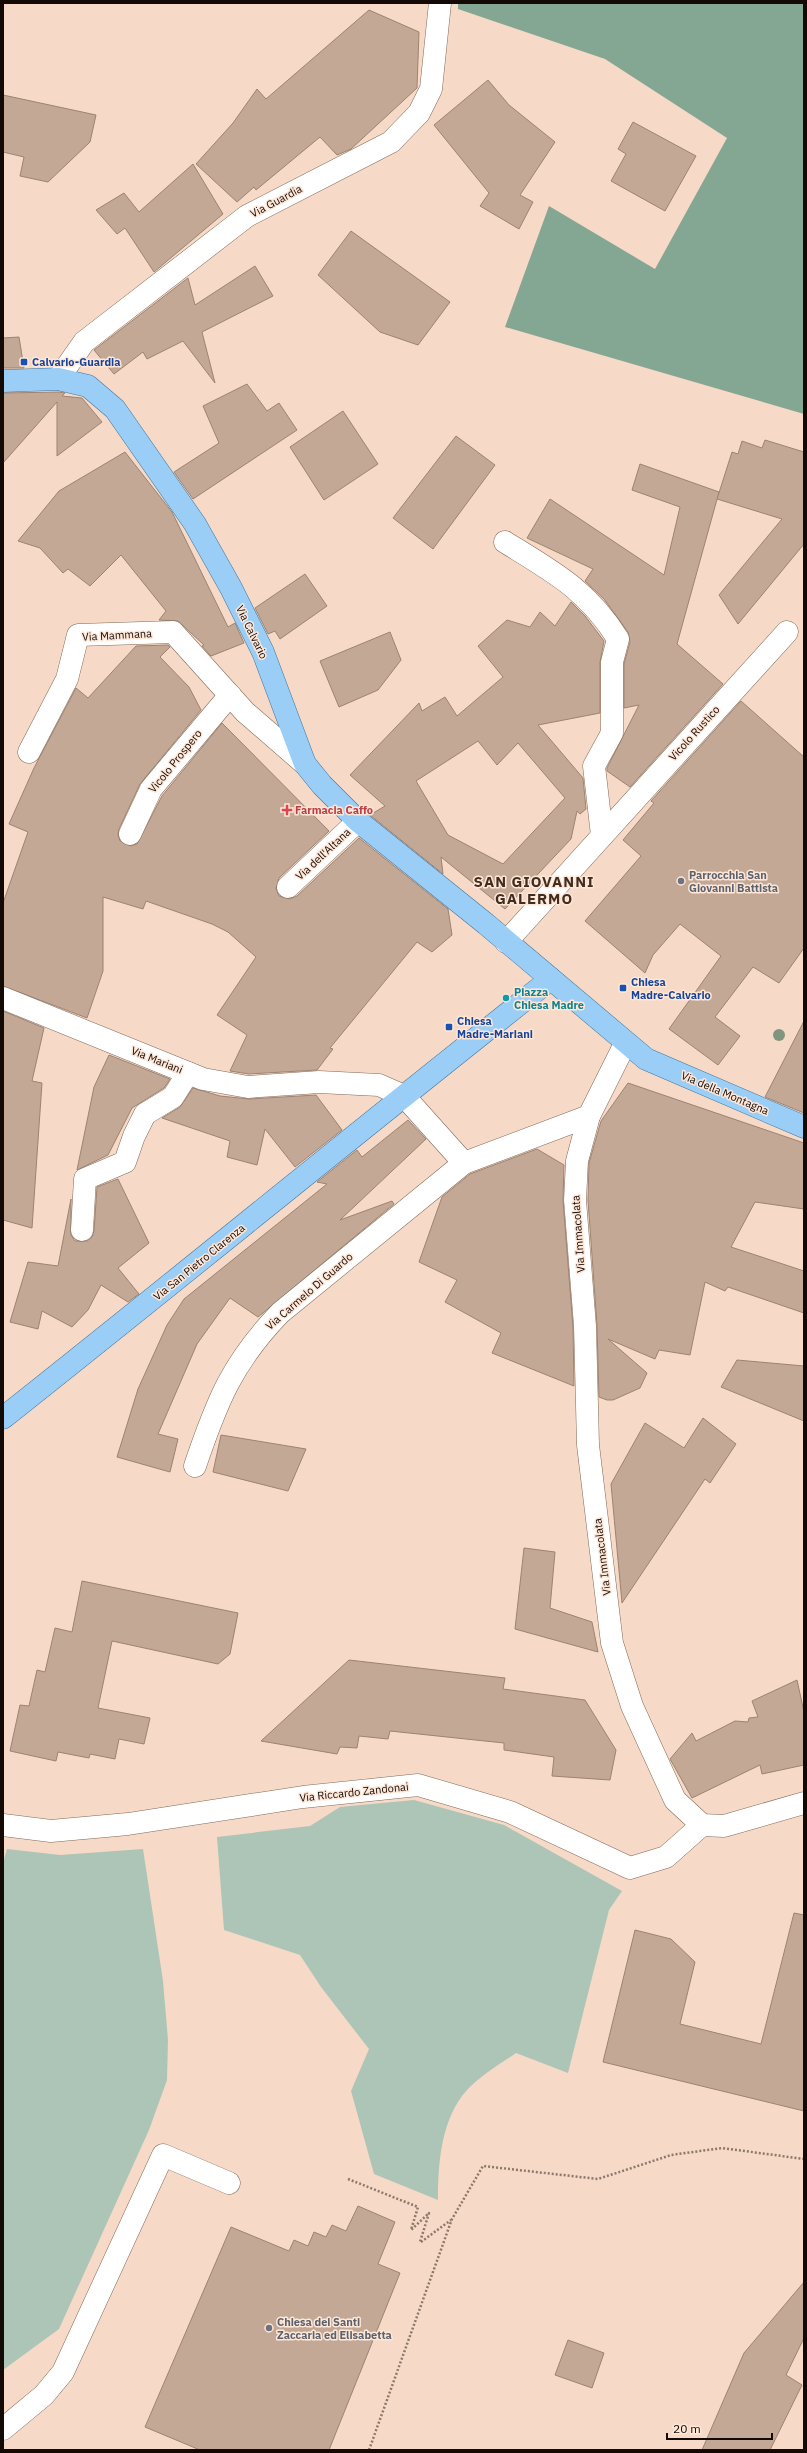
<svg xmlns="http://www.w3.org/2000/svg" width="807" height="2453" viewBox="0 0 807 2453" font-family="'IBM Plex Sans',sans-serif">
<style>
.green{fill:#adc5b7}
.forest{fill:#84a794}
.building{fill:#c4a896;stroke:#9d8371;fill-rule:evenodd}
.lines{fill:none;stroke-linecap:round;stroke-linejoin:round}
.minor-casing{stroke:#836a59;stroke-width:23}
.major-casing{stroke:#3f759f;stroke-width:23}
.path{stroke:#8c786c;stroke-width:2.5;stroke-dasharray:2 2;stroke-linecap:butt}
.minor{stroke:#fff;stroke-width:22}
.major{stroke:#9acef7;stroke-width:22}
.tree{fill:#81957e}
.transit-dot{fill:#1a4fb4;stroke:#ffe7d8;stroke-width:1.5}
.health-dot{fill:#e0444e;stroke:#ffe7d8;stroke-width:1.5}
.worship-dot{fill:#6b7280;stroke:#ffe7d8;stroke-width:1.5}
.culture-dot{fill:#0f9aa8;stroke:#ffe7d8;stroke-width:1.5}
.labels{text-anchor:middle;dominant-baseline:central;stroke-width:3;stroke-linejoin:round;paint-order:stroke}
.street-label{font-size:11px;fill:#130a05;stroke:#ffe7d8}
.transit-label{font-size:11px;font-weight:bold;fill:#164399;stroke:#ffe7d8;text-anchor:start}
.health-label{font-size:11px;font-weight:bold;fill:#be3a42;stroke:#ffe7d8;text-anchor:start}
.worship-label{font-size:11px;font-weight:bold;fill:#5b616d;stroke:#ffe7d8;text-anchor:start}
.culture-label{font-size:11px;font-weight:bold;fill:#0d838f;stroke:#ffe7d8;text-anchor:start}
.district-label{font-size:15px;font-weight:bold;letter-spacing:1px;fill:#422c1d;stroke:#ffe7d8}
</style>
<rect width="100%" height="100%" fill="#f6d9c6"/>
<g class="green">
<path d="M414,1800L504,1825L622,1891L609,1910L568,2073L516,2053C500,2064 480,2076 467,2090C441,2119 438,2163 438,2200L374,2174L351,2091L369,2049L321,1987L300,1955L224,1930L217,1837L310,1826L340,1807Z"/>
<polygon points="7,1849 60,1855 143,1849 163,1981 168,2040 167,2080 149,2130 59,2329 3,2370 3,1863"/>
</g>
<polygon class="forest" points="458,3 804,3 804,414 505,327 549,206 655,269 727,138 605,59 458,9"/>
<g class="building">
<polygon points="369,10 419,32 417,88 351,149 337,155 320,137 256,190 254,187 237,202 196,164 233,123 257,89 266,99"/>
<polygon points="488,80 509,105 555,142 520,195 533,202 519,229 480,206 489,193 434,125"/>
<polygon points="3,95 96,115 90,142 48,182 20,176 24,157 3,152"/>
<polygon points="633,122 696,156 665,211 611,181 626,154 618,149"/>
<polygon points="193,164 223,214 154,272 125,228 117,234 96,210 124,193 139,212"/>
<polygon points="351,231 450,302 418,345 380,332 318,275"/>
<polygon points="255,266 273,296 202,332 215,383 183,341 147,359 143,352 114,374 94,350 188,278 195,305"/>
<polygon points="19,337 24,368 3,368 3,338"/>
<polygon points="247,384 267,411 279,403 297,430 193,499 174,472 219,443 203,406"/>
<polygon points="59,392 65,393 62,396 82,398 102,422 57,456 57,402 3,463 3,393"/>
<polygon points="343,411 378,464 324,500 290,447"/>
<polygon points="456,436 495,465 433,549 393,518"/>
<polygon points="765,440 804,452 804,544 738,624 719,595 782,519 717,499 732,452 738,454 742,441 762,448"/>
<polygon points="125,452 172,512 228,627 235,623 244,643 211,656 202,646 204,645 178,621 159,620 166,611 121,555 90,586 68,569 63,573 40,548 18,541 59,491"/>
<polygon points="640,464 719,492 677,644 723,684 630,787 607,771 607,768 639,705 624,708 624,664 630,642 628,632 604,599 585,581 593,569 527,538 550,499 664,575 680,507 632,490"/>
<polygon points="305,574 327,606 280,639 275,631 268,634 255,608"/>
<path d="M571,602L585,616L604,641L600,662V713L538,725L583,778L586,809L580,814L577,811L571,839L505,909L441,857L443,874L370,815L385,806L350,775L419,703L422,711L445,697L457,716L503,677L478,646L507,620L530,627L540,612L555,626ZM478,741L497,765L518,743L565,798L503,864L448,835L416,781Z"/>
<polygon points="390,632 401,660 378,690 339,707 320,661"/>
<polygon points="168,645 170,647 160,657 189,687 201,710 140,784 119,829 118,835 120,841 131,846 137,844 162,796 222,723 329,831 279,878 276,889 279,896 290,899 297,896 359,838 448,909 452,935 432,952 417,942 330,1048 333,1049 317,1070 249,1074 230,1071 247,1035 217,1015 256,957 228,932 212,924 146,901 143,909 103,897 103,971 87,1018 3,986 3,903 28,832 9,824 34,768 76,688 88,698 136,646"/>
<polygon points="741,701 804,757 804,948 779,983 753,967 715,1017 740,1036 718,1065 669,1029 721,956 680,924 653,955 645,973 585,921 641,856 623,840 654,803 651,801"/>
<polygon points="3,1011 44,1028 32,1081 42,1083 32,1228 3,1220"/>
<polygon points="804,1021 804,1113 765,1097"/>
<polygon points="109,1055 170,1079 164,1088 132,1108 108,1155 77,1170 94,1087"/>
<polygon points="628,1083 804,1143 804,1209 755,1202 731,1247 804,1271 804,1313 728,1287 725,1291 705,1282 690,1355 659,1350 655,1359 608,1339 647,1373 640,1388 613,1400 607,1400 599,1397 597,1325 588,1200 589,1163 601,1121"/>
<polygon points="193,1088 220,1096 249,1099 316,1095 342,1130 295,1167 265,1129 257,1165 227,1157 230,1141 162,1118 180,1107"/>
<polygon points="408,1120 426,1139 340,1220 392,1201 394,1204 258,1317 230,1298 197,1344 158,1434 178,1439 170,1472 117,1457 138,1389 167,1325 184,1299 327,1184 317,1182 357,1150 362,1157"/>
<polygon points="537,1149 564,1165 563,1201 573,1327 574,1386 492,1353 501,1333 445,1302 457,1280 419,1262 442,1197 470,1174"/>
<polygon points="118,1179 149,1243 118,1268 139,1294 128,1302 101,1285 88,1310 72,1327 42,1311 38,1329 10,1322 28,1262 58,1266 71,1199 71,1235 75,1241 87,1241 92,1237 94,1231 97,1187"/>
<polygon points="737,1360 804,1366 804,1421 721,1387"/>
<polygon points="703,1418 736,1444 710,1483 705,1479 622,1603 611,1484 645,1423 684,1448"/>
<polygon points="221,1435 306,1449 288,1491 213,1472"/>
<polygon points="524,1548 555,1552 550,1608 592,1622 598,1652 515,1629"/>
<polygon points="82,1581 238,1613 230,1654 218,1664 112,1641 98,1708 150,1718 144,1744 119,1739 115,1759 90,1754 89,1758 58,1752 56,1761 10,1751 20,1705 29,1706 37,1670 45,1672 55,1628 72,1632"/>
<polygon points="349,1660 505,1678 503,1689 585,1700 616,1750 610,1780 552,1776 554,1757 504,1750 504,1743 390,1731 388,1739 359,1736 357,1748 340,1747 337,1754 261,1741"/>
<polygon points="797,1680 804,1712 804,1765 762,1774 760,1765 692,1798 670,1759 692,1733 696,1741 735,1721 748,1722 749,1718 758,1717 752,1701"/>
<polygon points="794,1913 804,1915 804,2111 603,2062 635,1930 671,1939 695,1962 680,2024 761,2044"/>
<polygon points="358,2206 395,2222 378,2264 400,2273 329,2450 200,2450 145,2427 231,2227 289,2251 294,2240 308,2246 314,2232 326,2237 332,2225 346,2231"/>
<polygon points="804,2282 804,2338 786,2375 802,2385 770,2450 702,2450 744,2353"/>
<polygon points="568,2340 604,2353 592,2388 555,2375"/>
</g>
<g class="lines">
<defs>
<g id="minor">
<polyline points="58,379 84,342 247,216 391,142 419,113 431,89 440,3"/>
<path d="M505,542C552,571 588,590 618,639L612,662V733L594,766L602,835"/>
<polyline points="29,752 67,679 78,635 173,632 245,712 305,764"/>
<polyline points="130,834 151,789 230,695"/>
<polyline points="288,887 358,821"/>
<polyline points="506,942 787,632"/>
<polyline points="3,998 203,1079 248,1087 319,1082 379,1085 404,1096 464,1163"/>
<polyline points="625,1044 589,1116 577,1161 575,1200 585,1326 588,1445 612,1643 632,1706 675,1800 702,1825 724,1826 804,1803"/>
<polyline points="82,1230 85,1179 125,1162 134,1136 145,1114 173,1097 188,1073"/>
<path d="M195,1466C217,1401 232,1363 280,1313L464,1163L589,1116"/>
<polyline points="3,1825 51,1831 128,1824 303,1797 418,1785 510,1812 630,1868 666,1857 702,1825"/>
<polyline points="3,2429 44,2395 63,2372 163,2155 229,2183"/>
</g>
<g id="major">
<polyline points="3,381 58,379 88,386 115,409 195,524 231,588 263,652 305,764 322,785 358,821 486,924 646,1059 804,1127"/>
<path d="M3,1418C186,1273 367,1124 551,979"/>
</g>
</defs>
<use href="#minor" class="minor-casing"/>
<use href="#major" class="major-casing"/>
<g class="path">
<polyline points="348,2179 418,2207 411,2230 429,2213 420,2242"/>
<polyline points="421,2242 451,2220"/>
<polyline points="369,2450 452,2219 483,2166 598,2179 671,2155 722,2148 804,2159"/>
</g>
<use href="#minor" class="minor"/>
<use href="#major" class="major"/>
</g>
<circle class="tree" cx="779" cy="1035" r="6"/>
<g class="transit-dot">
<rect x="20" y="358" width="8" height="8" rx="2"/>
<rect x="619" y="984" width="8" height="8" rx="2"/>
<rect x="445" y="1023" width="8" height="8" rx="2"/>
</g>
<path class="health-dot" d="M285 804h4v4h4v4h-4v4h-4v-4h-4v-4h4z"/>
<g class="worship-dot">
<circle cx="681" cy="881" r="4"/>
<circle cx="269" cy="2328" r="4"/>
</g>
<circle class="culture-dot" cx="506" cy="998" r="4"/>
<g class="labels">
<g class="street-label">
<text transform="translate(276 201) rotate(-28)">Via Guardia</text>
<text transform="translate(252 632) rotate(64)">Via Calvario</text>
<text transform="translate(117 635) rotate(-3)">Via Mammana</text>
<text transform="translate(694 733) rotate(-48)">Vicolo Rustico</text>
<text transform="translate(175 761) rotate(-51)">Vicolo Prospero</text>
<text transform="translate(323 854) rotate(-43)">Via dell'Altana</text>
<text transform="translate(157 1060) rotate(22)">Via Mariani</text>
<text transform="translate(725 1093) rotate(23)">Via della Montagna</text>
<text transform="translate(578 1234) rotate(-94)">Via Immacolata</text>
<text transform="translate(199 1262) rotate(-39)">Via San Pietro Clarenza</text>
<text transform="translate(309 1291) rotate(-41)">Via Carmelo Di Guardo</text>
<text transform="translate(602 1557) rotate(-97)">Via Immacolata</text>
<text transform="translate(354 1792) rotate(-6)">Via Riccardo Zandonai</text>
</g>
<g class="transit-label">
<text x="32" y="362">Calvario-Guardia</text>
<text x="631" y="982">Chiesa<tspan x="631" dy="13">Madre-Calvario</tspan></text>
<text x="457" y="1021">Chiesa<tspan x="457" dy="13">Madre-Mariani</tspan></text>
</g>
<g class="health-label">
<text x="295" y="810">Farmacia Caffo</text>
</g>
<g class="worship-label">
<text x="689" y="875">Parrocchia San<tspan x="689" dy="13">Giovanni Battista</tspan></text>
<text x="277" y="2322">Chiesa dei Santi<tspan x="277" dy="13">Zaccaria ed Elisabetta</tspan></text>
</g>
<g class="culture-label">
<text x="514" y="992">Piazza<tspan x="514" dy="13">Chiesa Madre</tspan></text>
</g>
<g class="district-label">
<text x="534" y="881">SAN GIOVANNI<tspan x="534" dy="17">GALERMO</tspan></text>
</g>
</g>
<rect width="807" height="2453" fill="none" stroke="#130a05" stroke-width="8"/>
<path d="M667 2433v6h105v-6" fill="none" stroke="#130a05" stroke-width="2"/>
<text x="673" y="2433" font-size="12" fill="#130a05" stroke="#ffe7d8" stroke-width="3" paint-order="stroke">20 m</text>
</svg>
